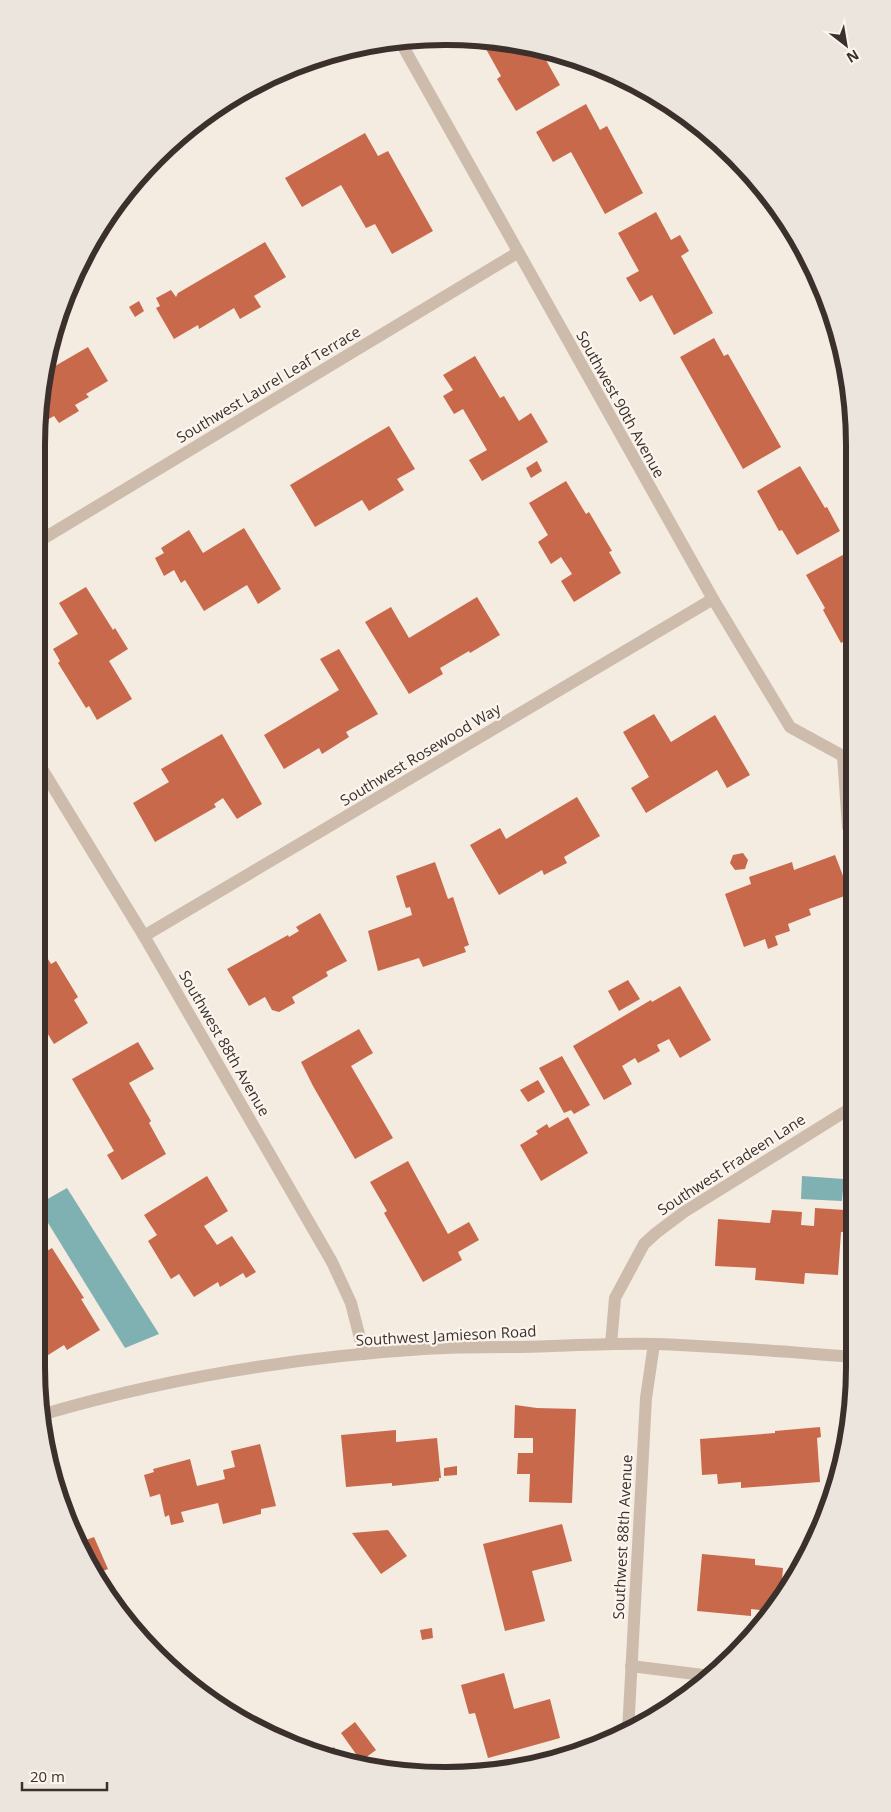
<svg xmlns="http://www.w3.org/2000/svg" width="891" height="1812" viewBox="0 0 891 1812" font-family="'Open Sans',sans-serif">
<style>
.water{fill:#7fb0b2}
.building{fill:#c8694b}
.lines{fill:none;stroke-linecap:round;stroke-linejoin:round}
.minor{stroke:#cdbbac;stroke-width:12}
.tertiary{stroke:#cdbbac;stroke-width:12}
.labels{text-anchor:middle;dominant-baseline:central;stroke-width:4.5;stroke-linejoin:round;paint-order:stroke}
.street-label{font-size:15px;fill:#3b302b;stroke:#fbf5ee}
.rim{fill:none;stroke:#3b302b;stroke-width:6}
</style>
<rect width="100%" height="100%" fill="#f4ebe1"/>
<g class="water">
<polygon points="802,1176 844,1179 842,1201 801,1199"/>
<polygon points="67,1188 159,1334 125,1348 37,1205"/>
</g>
<g class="building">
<polygon points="481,40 526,44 534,47 539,55 542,53 560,85 516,111 497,79 501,76"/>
<polygon points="586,104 600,130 607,126 643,193 605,214 571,152 553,162 536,132"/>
<polygon points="365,133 378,156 388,151 433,231 392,254 375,224 366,228 341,185 302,207 285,178"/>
<polygon points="656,212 671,240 680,235 689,251 681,256 713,313 674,335 652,295 640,302 626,278 639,271 618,233"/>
<polygon points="265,242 286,277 254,296 261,307 240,319 234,308 199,329 198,325 174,339 156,308 160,306 156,298 171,290 176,297 178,293"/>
<polygon points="139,301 144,311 135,317 129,307"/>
<polygon points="714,338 724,356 728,354 781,447 743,469 680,357"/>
<polygon points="88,347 108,381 86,394 89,397 75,405 79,411 59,423 54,416 38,425 43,373"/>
<polygon points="475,356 500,398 504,396 519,421 531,413 548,442 482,481 469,460 487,450 463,409 454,414 443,396 453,390 443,375"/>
<polygon points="389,426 415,469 397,479 404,490 369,511 362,500 315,527 290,485"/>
<polygon points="537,461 542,471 531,478 526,468"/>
<polygon points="800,466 825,508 827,507 840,531 797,555 782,530 779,531 757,491"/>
<polygon points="566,481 586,514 589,512 612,551 609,552 621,573 574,602 561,581 572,574 561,557 551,564 538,542 548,535 529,503"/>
<polygon points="244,528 281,589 258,604 247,585 204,611 185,580 181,583 174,570 164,576 155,558 164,553 161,548 189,530 203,553"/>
<polygon points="852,550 852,637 841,643 823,610 825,608 806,575"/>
<polygon points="86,587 113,630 115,628 128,649 109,661 132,699 97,720 89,706 86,708 58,663 60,661 53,649 78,634 59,603"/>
<polygon points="477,597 500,635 470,653 469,651 440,668 443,674 409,694 365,622 391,607 409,638"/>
<polygon points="339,649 378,714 346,732 349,737 322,754 319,748 284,769 264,735 339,690 320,659"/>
<polygon points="654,714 671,742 715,715 750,775 727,788 717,770 646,813 631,788 649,777 623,732"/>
<polygon points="222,734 262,804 237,819 223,798 214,804 216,807 155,842 133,803 169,782 161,769"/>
<polygon points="577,797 600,836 564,857 567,863 544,875 542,870 499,895 470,845 500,828 506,839"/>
<polygon points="743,853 748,860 745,869 735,870 730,863 733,855"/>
<polygon points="835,855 850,894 809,909 811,915 788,924 790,931 775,936 778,945 768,949 765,939 744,947 725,894 751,884 749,877 792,862 794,870"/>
<polygon points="435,862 448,899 453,897 469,945 464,947 466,952 423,967 419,958 378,971 368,931 412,915 410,907 406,908 396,876"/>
<polygon points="320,913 347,961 326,972 328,976 292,997 295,1003 279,1012 272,1010 265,997 249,1006 227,969 288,935 289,937 299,931 296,927"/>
<polygon points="36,940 51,964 56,961 78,997 74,1000 88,1023 54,1044 36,1015"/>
<polygon points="628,980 640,999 619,1011 608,991"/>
<polygon points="680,986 711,1040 680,1058 669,1039 657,1045 660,1051 638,1063 635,1058 622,1066 632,1084 604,1100 573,1046 651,1000 652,1002"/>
<polygon points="359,1029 373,1053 351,1066 393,1138 355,1159 313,1086 301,1062"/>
<polygon points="138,1042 154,1069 129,1083 151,1121 149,1123 166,1154 122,1180 107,1155 114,1151 72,1079"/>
<polygon points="562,1056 590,1105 574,1114 571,1110 564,1113 539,1068"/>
<polygon points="538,1080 545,1092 528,1102 520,1090"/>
<polygon points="568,1117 588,1153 541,1181 520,1145 538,1134 536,1131 547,1124 549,1128"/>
<polygon points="408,1161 448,1234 469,1222 479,1240 458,1252 462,1260 423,1282 384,1213 387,1211 370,1182"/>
<polygon points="207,1176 228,1211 204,1226 217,1245 232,1236 256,1272 246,1278 243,1273 220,1287 218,1282 194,1297 179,1274 171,1279 148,1241 157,1235 144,1215"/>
<polygon points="815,1208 845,1210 844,1232 841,1232 838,1275 805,1273 804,1284 755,1280 756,1268 715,1266 718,1219 770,1223 772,1210 802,1212 801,1225 814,1226"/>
<polygon points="52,1248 84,1298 81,1299 100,1330 67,1350 64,1345 45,1357 36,1342 36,1257"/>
<polygon points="515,1405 537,1408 576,1409 572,1503 529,1502 530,1474 517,1474 518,1453 533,1453 533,1438 514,1438"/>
<polygon points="820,1427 821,1437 817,1438 820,1482 741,1488 741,1482 718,1484 717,1474 702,1475 700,1439 775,1433 775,1431"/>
<polygon points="396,1430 396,1442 437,1438 441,1478 439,1478 439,1481 392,1486 392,1483 346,1487 341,1435"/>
<polygon points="260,1444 276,1506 261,1509 261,1514 223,1524 218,1503 181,1512 184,1522 171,1525 169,1515 165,1517 160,1494 150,1497 144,1475 154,1472 153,1469 190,1459 197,1486 225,1479 223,1470 235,1467 231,1451"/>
<polygon points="457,1466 457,1475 444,1476 444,1468"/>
<polygon points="55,1480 66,1503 62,1505 58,1498"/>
<polygon points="562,1524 572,1561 532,1571 545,1621 505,1631 483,1544"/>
<polygon points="78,1529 83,1541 94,1537 108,1569 98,1573 75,1530"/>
<polygon points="388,1530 407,1556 381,1574 352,1533"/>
<polygon points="702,1554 755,1559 755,1565 783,1568 782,1580 788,1580 769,1611 751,1609 751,1616 697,1611"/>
<polygon points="432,1628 433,1638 422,1640 420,1630"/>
<polygon points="504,1673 514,1709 550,1699 560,1738 488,1758 475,1713 469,1714 461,1685"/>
<polygon points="355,1722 376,1750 361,1761 341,1733"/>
<polygon points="334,1747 342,1761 322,1755"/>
</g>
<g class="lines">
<g class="minor">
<polyline points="400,41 713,599 790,727 843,756 848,827 853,836"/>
<polyline points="36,543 517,253"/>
<polyline points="36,759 144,936 332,1262 351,1303 364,1354"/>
<polyline points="144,936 713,599"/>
<polyline points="611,1344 615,1298 644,1244 656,1233 684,1212 854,1106"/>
<polyline points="631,1666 711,1676"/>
<polyline points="628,1732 646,1398 654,1344"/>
</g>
<path class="tertiary" d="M44,1414C167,1378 296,1357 424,1349C457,1347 490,1347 522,1347C566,1346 610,1343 654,1344C721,1346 788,1352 855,1357"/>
</g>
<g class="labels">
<g class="street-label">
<text transform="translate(268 384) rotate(-31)">Southwest Laurel Leaf Terrace</text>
<text transform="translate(621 404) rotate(61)">Southwest 90th Avenue</text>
<text transform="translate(420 754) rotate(-31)">Southwest Rosewood Way</text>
<text transform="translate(225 1043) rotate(60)">Southwest 88th Avenue</text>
<text transform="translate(731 1164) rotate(-33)">Southwest Fradeen Lane</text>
<text transform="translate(446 1335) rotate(-3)">Southwest Jamieson Road</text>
<text transform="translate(622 1537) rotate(-87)">Southwest 88th Avenue</text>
</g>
</g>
<path d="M0 0H891V1812H0ZM445 45H446A400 400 0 0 1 846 445V1367A400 400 0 0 1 446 1767H445A400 400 0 0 1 45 1367V445A400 400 0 0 1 445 45Z" fill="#ece5de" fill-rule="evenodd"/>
<path class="rim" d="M445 45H446A400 400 0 0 1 846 445V1367A400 400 0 0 1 446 1767H445A400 400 0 0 1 45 1367V445A400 400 0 0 1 445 45Z"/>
<g transform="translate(846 45) rotate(149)" stroke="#fbf5ee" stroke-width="4" paint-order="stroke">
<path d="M0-4L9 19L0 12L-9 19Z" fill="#3b302b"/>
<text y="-8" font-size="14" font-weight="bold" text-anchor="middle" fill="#3b302b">N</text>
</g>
<path d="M22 1782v8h85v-8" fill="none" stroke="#3b302b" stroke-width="2.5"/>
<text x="30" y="1782" font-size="15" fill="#3b302b" stroke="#fbf5ee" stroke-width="4" paint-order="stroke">20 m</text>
</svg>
